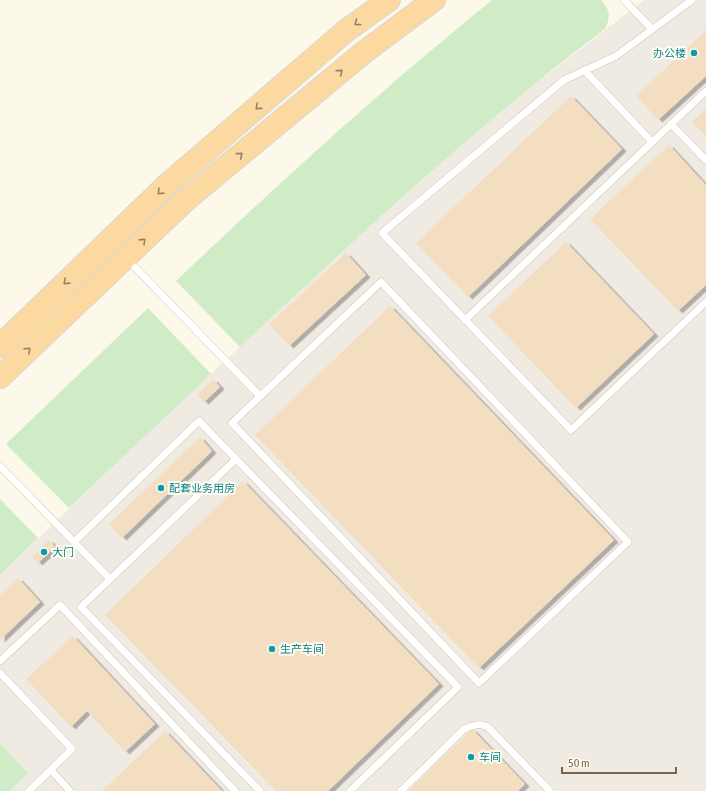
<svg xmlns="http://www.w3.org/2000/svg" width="706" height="791" viewBox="0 0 706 791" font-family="'Asap Condensed','Noto Sans SC',sans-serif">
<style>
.industrial{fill:#efebe3}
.green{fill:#d0ecc7}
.building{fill:#f4dec1;filter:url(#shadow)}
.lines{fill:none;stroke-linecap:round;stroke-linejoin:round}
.service-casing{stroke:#d1c3ae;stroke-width:8}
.trunk-casing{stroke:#dcd7d0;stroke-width:24}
.service{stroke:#fff;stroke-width:7}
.trunk{stroke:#fbd9a1;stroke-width:22}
.oneway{stroke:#9a8161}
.culture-dot{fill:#0f9aa8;stroke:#fffcf2;stroke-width:1.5}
.labels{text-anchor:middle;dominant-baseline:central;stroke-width:4;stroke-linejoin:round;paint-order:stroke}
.culture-label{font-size:11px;fill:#0d838f;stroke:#fffcf2;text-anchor:start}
</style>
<defs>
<filter id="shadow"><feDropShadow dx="4.5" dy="2.5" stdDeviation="0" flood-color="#0004"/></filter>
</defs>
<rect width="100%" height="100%" fill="#fdf9ea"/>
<polygon class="industrial" points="644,0 706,0 706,791 10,791 28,773 0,743 0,575 185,398 362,234 443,161 522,94"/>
<g class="green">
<path d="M492,0H601C610,9 611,17 605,29C476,126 358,237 240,347L176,281C278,184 382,89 492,0Z"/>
<polygon points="148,308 211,374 69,508 6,444"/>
<polygon points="0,499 38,538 0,575"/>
<polygon points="0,743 28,773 10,791 0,791"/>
</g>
<g class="building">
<polygon points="706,30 706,76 658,120 636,96"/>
<polygon points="571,96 622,149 468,297 416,243"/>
<polygon points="706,109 706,136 692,122"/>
<polygon points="669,145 706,185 706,285 678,311 590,219"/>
<polygon points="566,242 654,334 576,408 488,316"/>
<polygon points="346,253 366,275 289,346 269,324"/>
<polygon points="390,306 614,540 479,668 255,435"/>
<polygon points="213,379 220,387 204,402 197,395"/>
<polygon points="200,437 212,451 122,538 109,524"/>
<polygon points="243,481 439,684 328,791 276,791 105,615"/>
<polygon points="49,540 55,547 38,563 32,557"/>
<polygon points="18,578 40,602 0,640 0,595"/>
<polygon points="73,636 155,724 125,752 87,711 71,727 26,679"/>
<polygon points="472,729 525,784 518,791 408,791"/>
<polygon points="165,731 222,791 102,791"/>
</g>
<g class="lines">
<defs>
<g id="service">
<polyline points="624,0 652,29"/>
<polyline points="692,0 616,56 564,80 382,233 571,430 706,302"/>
<polyline points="584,70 652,142"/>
<polyline points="671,124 706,160"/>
<polyline points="127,259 260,396"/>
<polygon points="381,282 628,542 479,683 232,423"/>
<polyline points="465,320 706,91"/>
<polyline points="236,459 81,607 260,791"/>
<polyline points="0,466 110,579"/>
<polyline points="74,542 199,421 458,687 350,791"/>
<polyline points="0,661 60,605 235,791"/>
<polyline points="0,673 72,749 29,791"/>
<polyline points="51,770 70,791"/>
<path d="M401,791L464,729C473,725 482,722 490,729L550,791"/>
</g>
<g id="trunk">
<polyline points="0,346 169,183 347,30 389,0"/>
<polyline points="0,377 187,199 363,53 434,0"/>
</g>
</defs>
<use href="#service" class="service-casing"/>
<use href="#trunk" class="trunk-casing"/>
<use href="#service" class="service"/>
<use href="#trunk" class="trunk"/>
</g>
<defs><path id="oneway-chevron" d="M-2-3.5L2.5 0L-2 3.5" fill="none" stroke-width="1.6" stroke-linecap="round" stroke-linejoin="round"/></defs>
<g class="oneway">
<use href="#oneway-chevron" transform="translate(357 23) rotate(144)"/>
<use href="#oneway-chevron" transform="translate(340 72) rotate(-40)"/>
<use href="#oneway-chevron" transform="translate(258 107) rotate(139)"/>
<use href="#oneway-chevron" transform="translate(240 155) rotate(-40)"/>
<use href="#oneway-chevron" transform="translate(160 192) rotate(136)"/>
<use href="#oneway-chevron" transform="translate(143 241) rotate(-44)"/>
<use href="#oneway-chevron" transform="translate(66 282) rotate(136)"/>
<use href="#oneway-chevron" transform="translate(28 350) rotate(-44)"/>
</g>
<g class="culture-dot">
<circle cx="694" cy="53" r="4"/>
<circle cx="161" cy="488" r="4"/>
<circle cx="44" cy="552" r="4"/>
<circle cx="272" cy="649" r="4"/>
<circle cx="471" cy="757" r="4"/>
</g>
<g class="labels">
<g class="culture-label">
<text x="686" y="53" text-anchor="end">办公楼</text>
<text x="169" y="488">配套业务用房</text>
<text x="52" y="552">大门</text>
<text x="280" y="649">生产车间</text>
<text x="479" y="757">车间</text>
</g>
</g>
<path d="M562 767v6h114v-6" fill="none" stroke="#7a644c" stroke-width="2"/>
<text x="568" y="767" font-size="12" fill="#7a644c" stroke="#fffcf2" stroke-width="3" paint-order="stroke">50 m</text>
</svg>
